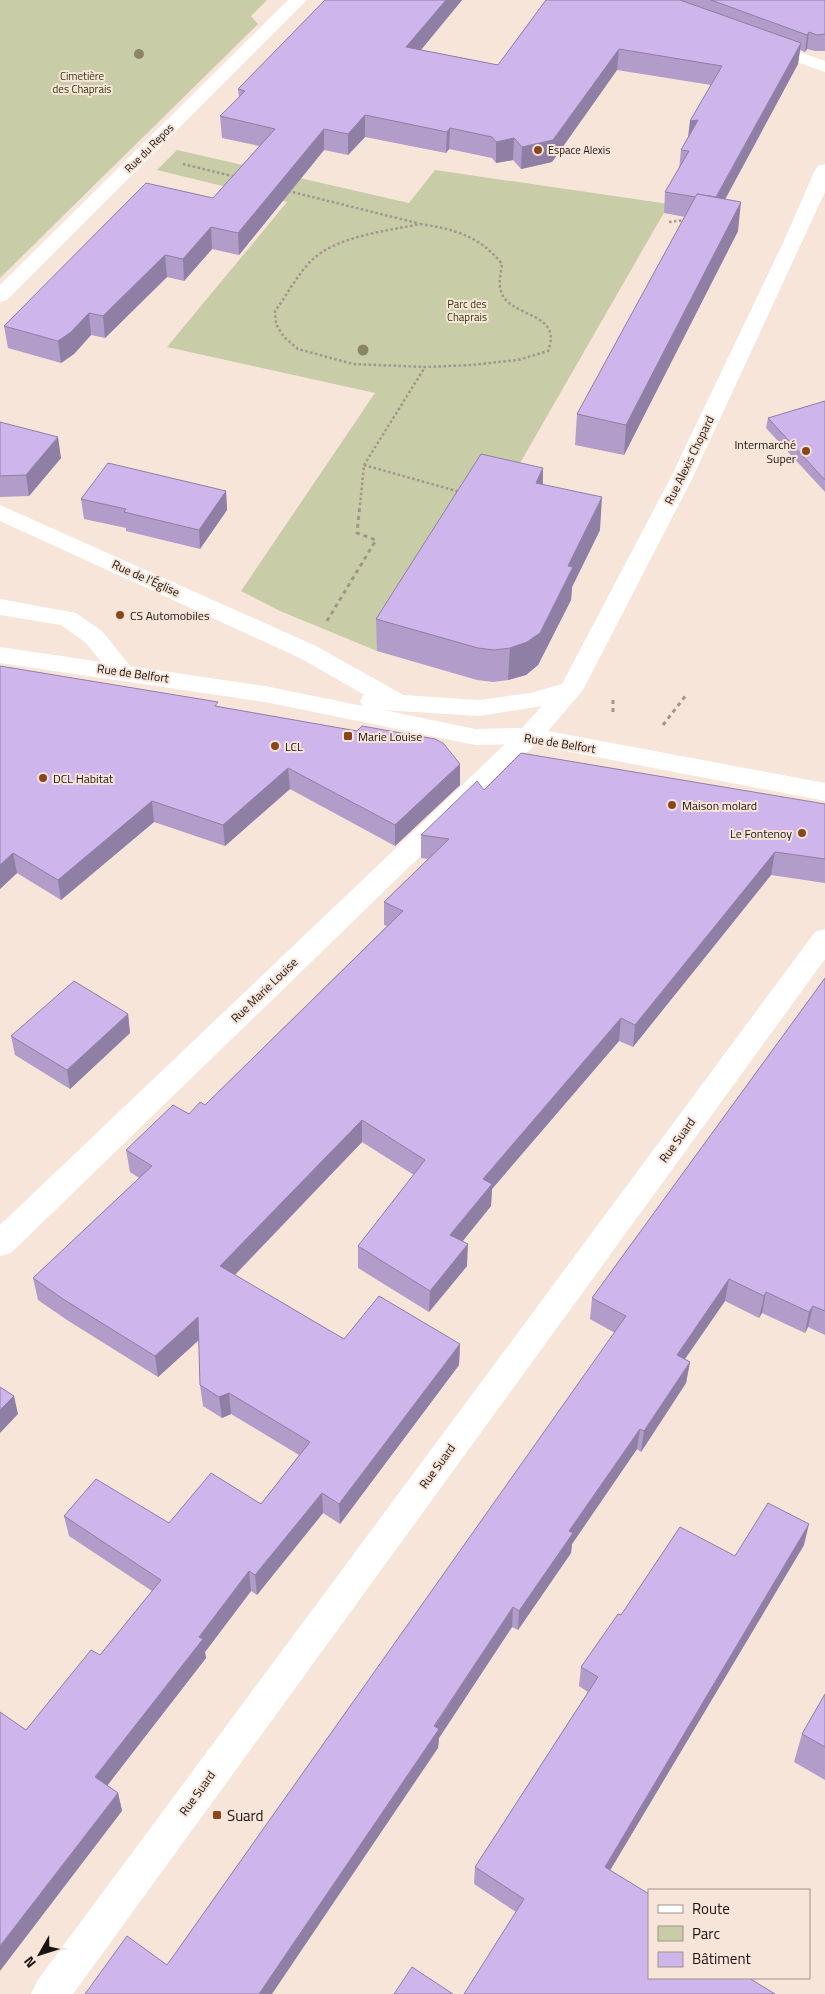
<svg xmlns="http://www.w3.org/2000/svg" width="825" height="1994" viewBox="0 0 825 1994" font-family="'Titillium Web',sans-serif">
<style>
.green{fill:#c9cda7}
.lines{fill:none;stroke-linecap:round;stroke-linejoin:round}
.path-far1{stroke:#a2958c;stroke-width:2.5;stroke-dasharray:2.5 2.5;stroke-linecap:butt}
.path{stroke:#a2958c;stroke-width:3;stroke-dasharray:4 4;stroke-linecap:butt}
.minor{fill:#fff;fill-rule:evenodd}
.major{fill:#fff;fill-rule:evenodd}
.tree{fill:#8b8566}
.wall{fill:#b19cca}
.shaded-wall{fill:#907fa4}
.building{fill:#ceb5eb;stroke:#907fa4}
.poi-dot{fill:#8b451c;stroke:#f7e5da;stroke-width:2}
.labels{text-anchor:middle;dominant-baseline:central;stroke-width:4;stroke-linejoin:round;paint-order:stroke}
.far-park-label{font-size:11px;fill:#333607;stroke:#f7e5da}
.far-street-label{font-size:11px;fill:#1a1410;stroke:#f7e5da}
.far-poi-label{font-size:11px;fill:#1a1410;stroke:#f7e5da;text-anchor:start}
.poi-label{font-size:12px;fill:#1a1410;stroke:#f7e5da;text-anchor:start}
.street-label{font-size:12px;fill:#1a1410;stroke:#f7e5da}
.near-poi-label{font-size:15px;fill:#1a1410;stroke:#f7e5da;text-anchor:start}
</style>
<rect width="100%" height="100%" fill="#f7e5da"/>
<g class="green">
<polygon points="0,0 267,0 251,16 258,24 0,278"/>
<polygon points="177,150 409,203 435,170 669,204 504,491 467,507 377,651 280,611 241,591 375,393 167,347 287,202 157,170"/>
</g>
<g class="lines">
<g class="path-far1">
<polyline points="183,164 236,177"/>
<polyline points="288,191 417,223"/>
<polyline points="669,222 685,220"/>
<path d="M420,224C454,229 480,236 502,264C501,272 498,284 501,291C508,318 564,311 548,351L518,360L471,365L425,367L353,364L298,349L284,337L276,324L275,311C287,295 297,275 311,261C336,236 387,231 420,224Z"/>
<polyline points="364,465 460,492"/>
<polyline points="360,505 364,465 425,367"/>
</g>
<g class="path">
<polyline points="327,621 376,540 357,533 360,504"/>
<polyline points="613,700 613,714"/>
<polyline points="663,725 687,694"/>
</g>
<g class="minor">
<polygon points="288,0 307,0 7,300 0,302 0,285"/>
<polygon points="763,39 825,61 825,72 757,48 754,44 757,40"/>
<polygon points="0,505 316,646 407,697 410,703 407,709 398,711 389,709 300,658 0,521"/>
<polygon points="0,599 76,613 102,631 135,672 132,678 123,680 114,678 86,643 61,625 0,615"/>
<polygon points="529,728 538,730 541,736 538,742 11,1253 0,1256 0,1225 520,730"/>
<polygon points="825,929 825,959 73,1994 31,1994 37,1981 815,932"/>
</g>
<path class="major" d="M825,164V192L692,479L583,690L548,731L825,783V801L529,744L475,745L265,702L0,663V647L265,686L363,706L360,701L363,695L372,693L479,700L530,693L562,684L670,479L783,243L815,170L818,166ZM542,706L522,728L475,729L384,710L479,716Z"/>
</g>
<g class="tree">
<circle cx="139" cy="54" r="5"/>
<circle cx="363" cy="350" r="5.5"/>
</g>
<g class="wall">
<polygon points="325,0 462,0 421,50 498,65 546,0 825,0 825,51 815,51 807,49 805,52 800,50 798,64 725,199 738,231 624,455 575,445 577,414 685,217 664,213 665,192 679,169 681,150 688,137 690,121 711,85 617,70 552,162 521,169 513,160 496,163 492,158 449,149 446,153 365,137 348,155 324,150 239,255 212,249 184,281 167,277 105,338 91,335 74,354 61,363 8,348 4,326 213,198 259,146 222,138 220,116 239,97 238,89"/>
<polygon points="825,401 825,492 766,428 768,418"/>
<polygon points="0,422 61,458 29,496 0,497"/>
<polygon points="543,468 543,484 600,530 572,587 571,600 538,665 526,675 508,680 493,682 477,680 377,651 376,619"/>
<polygon points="226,491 227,510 200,549 126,531 126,528 84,519 81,499"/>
<polygon points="0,666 218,706 460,785 395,846 290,789 225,846 154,822 61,900 17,873 0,889"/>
<polygon points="484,790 825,804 825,883 771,875 633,1047 619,1041 492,1189 491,1206 462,1241 467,1266 429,1312 358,1268 358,1246 414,1175 362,1142 235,1275 344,1339 460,1344 459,1365 340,1524 323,1513 257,1595 251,1591 205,1652 206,1658 107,1785 118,1793 122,1811 26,1730 100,1655 152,1591 69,1536 64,1516 169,1523 261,1504 299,1455 231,1414 222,1418 203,1406 200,1385 199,1340 158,1377 67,1320 38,1300 33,1278 139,1178 130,1172 126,1150 205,1105 387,926 384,925 384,902 428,859 421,858 421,835"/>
<polygon points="825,978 825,1335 808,1327 805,1333 762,1313 759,1318 725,1301 685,1359 690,1362 686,1383 641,1452 637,1449 572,1544 571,1553 518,1630 512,1627 439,1738 438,1748 167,1965 615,1333 590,1319 592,1298"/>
<polygon points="128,1014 130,1033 70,1089 15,1055 11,1036"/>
<polygon points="804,1545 610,1870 649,1978 516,1912 474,1884 475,1867 588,1692 579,1686 581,1667 621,1615 735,1556"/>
<polygon points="825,1694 825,1780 794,1762 802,1734"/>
</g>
<g class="shaded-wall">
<polygon points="446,0 462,0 406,68 406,47"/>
<polygon points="809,32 807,49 805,52 807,35"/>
<polygon points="801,43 798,64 714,220 716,198"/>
<polygon points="619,49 617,70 552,162 521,169 522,147"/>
<polygon points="365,115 365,137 348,155 348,134"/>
<polygon points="698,120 688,142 690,121"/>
<polygon points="450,128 449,149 446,153 447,132"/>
<polygon points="324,129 324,150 239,255 238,233"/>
<polygon points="514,138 513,160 496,163 496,142"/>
<polygon points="741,202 738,231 624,455 626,425"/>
<polygon points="211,227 212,249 184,281 183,259"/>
<polygon points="165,255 167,277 105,338 103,316"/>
<polygon points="89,313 91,335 74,354 61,363 58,341"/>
<polygon points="58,437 61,458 29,496 26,475"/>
<polygon points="543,468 542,500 536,483"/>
<polygon points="226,491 227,510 200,549 199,530"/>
<polygon points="602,497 600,530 572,587 571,600 538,665 526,675 508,680 510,648 568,566"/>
<polygon points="460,764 460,785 395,846 395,825"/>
<polygon points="288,768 290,789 225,846 223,825"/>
<polygon points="152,801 154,822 61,900 58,880"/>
<polygon points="775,852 771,875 633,1047 635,1025"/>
<polygon points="13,853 17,873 0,889 0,865"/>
<polygon points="128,1014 130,1033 70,1089 67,1070"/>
<polygon points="621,1018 619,1041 492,1189 491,1206 450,1257 450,1235 483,1179"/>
<polygon points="362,1120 362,1142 222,1288 220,1266"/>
<polygon points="468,1244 467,1266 429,1312 430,1291"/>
<polygon points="729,1279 725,1301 673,1376 677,1355"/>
<polygon points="766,1292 762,1313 759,1318 764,1296"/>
<polygon points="813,1306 808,1327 805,1333 809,1312"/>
<polygon points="198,1317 201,1338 158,1377 155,1356"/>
<polygon points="460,1344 459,1365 340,1524 339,1504"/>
<polygon points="690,1362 686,1383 641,1452 644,1431"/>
<polygon points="229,1393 231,1414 222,1418 219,1397"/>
<polygon points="14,1396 18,1414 0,1433 0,1410"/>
<polygon points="640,1429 637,1449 572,1544 571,1553 518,1630 519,1611 569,1531"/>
<polygon points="322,1493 323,1513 257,1595 255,1575"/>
<polygon points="809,1524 804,1545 602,1884 605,1867"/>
<polygon points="249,1571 251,1591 205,1652 206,1658 100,1795 95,1777 199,1637"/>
<polygon points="513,1607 512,1627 439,1738 438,1748 272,1994 259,1994"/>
<polygon points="118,1793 122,1811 0,1971 0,1946"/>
</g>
<g class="building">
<polygon points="325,0 446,0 406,47 498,65 546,0 680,0 801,43 716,197 697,194 696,197 665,192 689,151 681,150 698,120 690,121 722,66 619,49 553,140 522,147 514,138 496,142 492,137 450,128 447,132 365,115 348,134 324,129 238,233 211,227 183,259 165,255 103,316 89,313 71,332 58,341 4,326 146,183 213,198 275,129 220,116 245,91 238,89"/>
<polygon points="711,0 825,0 825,34 817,35 809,32 807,35"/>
<polygon points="697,194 741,202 626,425 577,414"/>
<polygon points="825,401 825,480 768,418"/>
<polygon points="0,422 58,437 26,475 0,476"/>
<polygon points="481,454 543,468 536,483 602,497 568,566 573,567 540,633 527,642 510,648 494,650 478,648 376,619"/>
<polygon points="108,463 226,491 199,530 124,512 126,509 81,499"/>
<polygon points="0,666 218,702 215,706 357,731 362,726 435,739 443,743 460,764 395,825 288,768 223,825 152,801 58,880 13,853 0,865"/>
<polygon points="521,753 825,804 825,859 775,852 635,1025 621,1018 483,1179 492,1184 450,1235 468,1244 430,1291 358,1246 425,1160 362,1120 220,1266 344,1339 379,1296 460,1344 339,1504 322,1493 255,1575 249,1571 199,1637 203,1639 95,1777 118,1793 0,1946 0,1712 26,1730 91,1650 100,1655 161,1580 64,1516 96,1479 169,1523 211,1473 261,1504 310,1442 229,1393 219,1397 200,1385 198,1317 155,1356 63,1299 33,1278 152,1166 126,1150 173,1105 189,1114 200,1102 205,1105 403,911 384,902 449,839 421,835 477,781 484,790"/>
<polygon points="825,978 825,1311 813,1306 809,1312 766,1292 764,1296 729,1279 677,1355 690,1362 644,1431 640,1429 569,1531 573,1533 519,1611 513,1607 434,1726 439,1729 259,1994 85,1994 127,1936 167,1965 626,1316 592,1298"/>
<polygon points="74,981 128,1014 67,1070 11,1036"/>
<polygon points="0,1387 14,1396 0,1410"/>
<polygon points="768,1503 809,1524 605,1867 649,1894 649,1978 749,1978 775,1994 464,1994 524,1899 475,1867 598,1677 581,1667 618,1614 621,1615 680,1527 735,1556"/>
<polygon points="825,1694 825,1747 802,1734"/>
<polygon points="412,1967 453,1994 394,1994"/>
</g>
<g class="poi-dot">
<circle cx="538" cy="150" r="5"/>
<circle cx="806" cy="451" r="5"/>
<circle cx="120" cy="615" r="5"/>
<rect x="343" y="731" width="10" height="10" rx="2.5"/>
<circle cx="275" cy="746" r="5"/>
<circle cx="43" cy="778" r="5"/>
<circle cx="672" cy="805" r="5"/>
<circle cx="802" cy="833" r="5"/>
<rect x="212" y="1810" width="10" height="10" rx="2.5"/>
</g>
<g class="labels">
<g class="far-park-label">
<text x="82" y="76">Cimetière<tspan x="82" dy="13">des Chaprais</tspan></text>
<text x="467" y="304">Parc des<tspan x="467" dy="13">Chaprais</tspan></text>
</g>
<g class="far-street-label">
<text transform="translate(149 148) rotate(-45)">Rue du Repos</text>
</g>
<g class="far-poi-label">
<text x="548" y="150">Espace Alexis</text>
</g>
<g class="poi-label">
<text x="796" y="444" text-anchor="end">Intermarché<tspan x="796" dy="14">Super</tspan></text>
<text x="130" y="615">CS Automobiles</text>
<text x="358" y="736">Marie Louise</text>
<text x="285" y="746">LCL</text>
<text x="53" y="778">DCL Habitat</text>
<text x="682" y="805">Maison molard</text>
<text x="792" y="833" text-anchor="end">Le Fontenoy</text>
</g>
<g class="street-label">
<text transform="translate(689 460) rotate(-64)">Rue Alexis Chopard</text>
<text transform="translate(146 578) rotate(24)">Rue de l’Église</text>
<text transform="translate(133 673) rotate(8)">Rue de Belfort</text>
<text transform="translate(560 743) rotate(9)">Rue de Belfort</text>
<text transform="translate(264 990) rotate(-44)">Rue Marie Louise</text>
<text transform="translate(677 1140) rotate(-54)">Rue Suard</text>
<text transform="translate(437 1466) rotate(-54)">Rue Suard</text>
<text transform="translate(197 1793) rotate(-54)">Rue Suard</text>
</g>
<g class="near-poi-label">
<text x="227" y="1815">Suard</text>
</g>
</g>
<rect x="648" y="1889" width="162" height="90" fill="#f7e5da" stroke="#9f9189"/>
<rect x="658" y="1905" width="25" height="8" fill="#ffffff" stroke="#9f9189"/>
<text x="692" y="1914" font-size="15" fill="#1a1410">Route</text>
<rect x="658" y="1926" width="25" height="15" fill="#c9cda7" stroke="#9f9189"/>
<text x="692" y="1939" font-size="15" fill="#1a1410">Parc</text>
<rect x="658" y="1952" width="25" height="15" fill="#ceb5eb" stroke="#9f9189"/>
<text x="692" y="1964" font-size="15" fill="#1a1410">Bâtiment</text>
<g transform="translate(40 1954) rotate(231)" stroke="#f7e5da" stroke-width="4" paint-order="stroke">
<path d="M0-4L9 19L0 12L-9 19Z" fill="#1a1410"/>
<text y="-8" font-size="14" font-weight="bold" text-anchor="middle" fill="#1a1410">N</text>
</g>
</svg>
